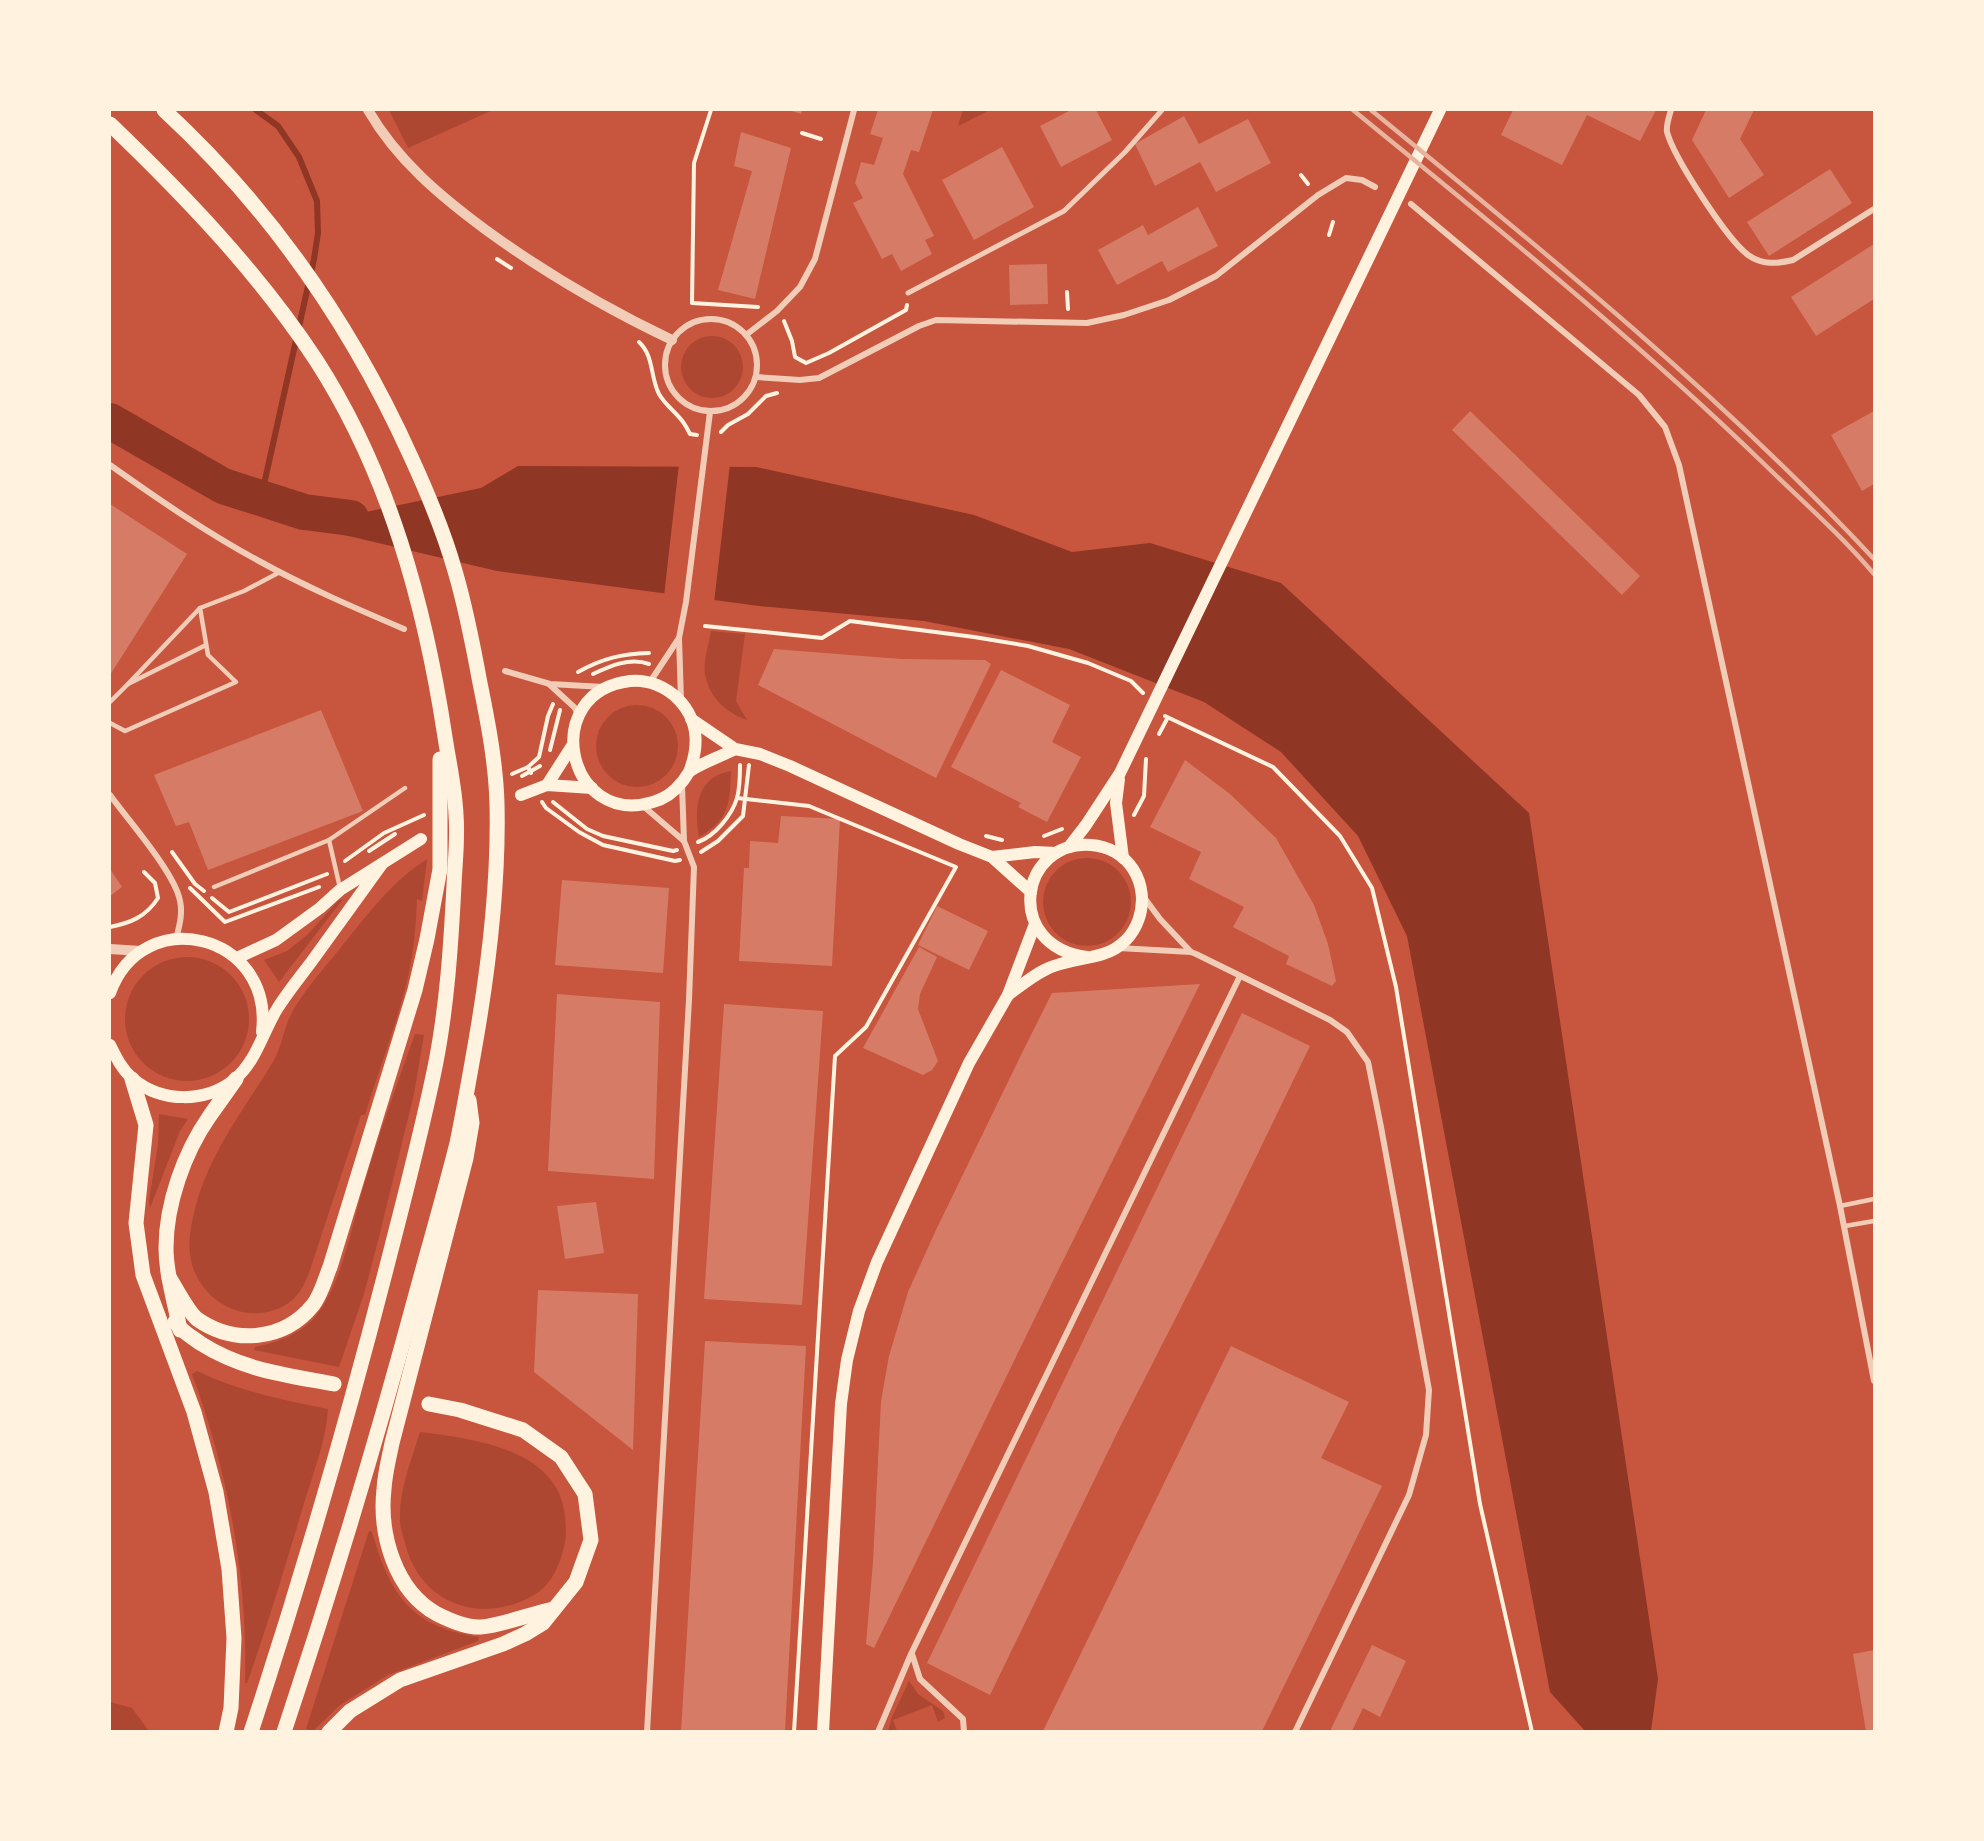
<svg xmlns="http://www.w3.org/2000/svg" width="1984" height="1841" viewBox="0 0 1984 1841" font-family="Cabin,sans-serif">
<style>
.green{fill:#ae4732}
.water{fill:#8f3625}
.pier{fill:#c8553d}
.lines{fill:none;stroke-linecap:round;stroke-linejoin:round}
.stream{stroke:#8f3625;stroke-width:6}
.river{stroke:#8f3625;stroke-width:36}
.building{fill:#d67c66}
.path{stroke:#fff3e0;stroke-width:4}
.service{stroke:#f1ccb7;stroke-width:4.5}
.pedestrian{stroke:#f1ccb7;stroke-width:5}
.minor{stroke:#f1ccb7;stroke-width:6}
.tertiary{stroke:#f1ccb7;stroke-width:10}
.secondary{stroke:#fff3e0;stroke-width:12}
.motorway{stroke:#fff3e0;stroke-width:15}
.rail{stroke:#e9b49f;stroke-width:4.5}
</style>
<rect width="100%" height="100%" fill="#c8553d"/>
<g class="green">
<polygon points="389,110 493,110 408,148"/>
<polygon points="963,110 990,110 958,126"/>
<circle cx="712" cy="367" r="31"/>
<path d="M711,631L745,634L736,701L747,720C726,713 709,697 705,674C703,661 709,644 711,631Z"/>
<circle cx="637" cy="746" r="41"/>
<path d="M731,771C730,803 729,820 699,837C694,808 696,777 731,771Z"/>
<circle cx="1087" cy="902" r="44"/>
<path d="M427,859L422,901L417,899C416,925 414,951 408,977C397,1024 379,1069 365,1115H361L308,1276C305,1282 302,1290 297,1295C291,1303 280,1309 271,1311C233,1322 194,1292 190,1254C188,1240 191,1226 194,1213C207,1156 243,1111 273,1062C283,1045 284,1024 295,1007C308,986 326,966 342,946C368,914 391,882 427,859Z"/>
<polygon points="343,899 279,982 264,960 287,951 307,935 339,900"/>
<circle cx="187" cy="1019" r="62"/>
<path d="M415,1034L424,1035L414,1094L379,1237L364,1294L339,1367L254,1350L255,1347C278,1342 299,1335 315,1317C343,1282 351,1228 364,1185C379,1134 397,1084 415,1034Z"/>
<polygon points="159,1114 188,1119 180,1131 150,1208 149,1201 158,1144"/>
<path d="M197,1371C238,1391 283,1400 328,1409C326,1442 312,1476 303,1507C285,1566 268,1625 247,1683H245C248,1577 228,1472 192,1374Z"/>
<path d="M420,1432C473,1439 558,1448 565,1516C566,1527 567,1536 564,1547C560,1563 552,1584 537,1593C484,1627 420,1605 405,1543C403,1535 400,1528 400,1520C399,1490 411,1461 420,1432Z"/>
<path d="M369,1531L372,1532C390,1595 411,1627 479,1637L478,1641L388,1675L340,1705L313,1731L306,1729Z"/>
<polygon points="909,1681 918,1694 943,1711 945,1718 938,1722 932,1705 893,1720 897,1731 888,1731 892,1717"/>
<polygon points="110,1702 132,1708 149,1731 110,1731"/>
</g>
<polygon class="water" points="518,466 756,467 974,515 1072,552 1150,543 1281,583 1529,813 1658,1679 1651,1731 1585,1731 1550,1692 1407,936 1358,836 1281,752 1204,702 1069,649 924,621 759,606 497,571 319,529 285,492 361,513 481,488"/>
<polygon class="pier" points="679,464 730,464 714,603 664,596"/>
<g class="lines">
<polyline class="stream" points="256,110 278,126 299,157 317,201 318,233 314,259 261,498"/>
<polyline class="river" points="110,421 223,486 304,512 351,518"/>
</g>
<g class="building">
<polygon points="789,110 802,110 801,114"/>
<polygon points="878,110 933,110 919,152 911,150 903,174 934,236 925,240 932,254 901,271 892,254 882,259 853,203 863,198 855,183 861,162 874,165 883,138 870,134"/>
<polygon points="1071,110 1096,110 1112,140 1061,167 1040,126"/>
<polygon points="1513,110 1656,110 1640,141 1587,115 1562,165 1501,135"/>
<polygon points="1706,110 1754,110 1740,139 1764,175 1729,198 1692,140"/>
<polygon points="1184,116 1199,144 1248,119 1271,163 1216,192 1200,162 1155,186 1135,144"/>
<polygon points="741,132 791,148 755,299 718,290 752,171 734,166"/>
<polygon points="1002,147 1034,207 974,240 942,180"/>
<polygon points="1830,169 1852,203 1769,256 1747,222"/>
<polygon points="1198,207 1218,246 1168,272 1162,261 1117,285 1098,250 1143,225 1148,235"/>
<polygon points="1874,244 1874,299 1816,336 1791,297"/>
<polygon points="1047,264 1048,304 1010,305 1009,265"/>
<polygon points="1470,411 1640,576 1622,595 1452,430"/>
<polygon points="1874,411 1874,484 1862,491 1831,435"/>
<polygon points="110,504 187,554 110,675"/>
<polygon points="774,649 901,659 985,660 991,664 936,778 758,685"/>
<polygon points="1001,670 1070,705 1052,742 1081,757 1047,822 1018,807 1021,803 951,767"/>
<polygon points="321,710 363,811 208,870 189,822 176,826 154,775"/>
<polygon points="1185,760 1230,794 1276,838 1314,905 1328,944 1336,981 1332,986 1286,964 1289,956 1233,927 1244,907 1189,879 1201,852 1150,827"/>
<polygon points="781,816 840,819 832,966 739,961 744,868 749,868 750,841 778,843"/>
<polygon points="110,869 122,887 110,896"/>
<polygon points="562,880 669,888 663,973 555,965"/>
<polygon points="937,906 988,931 969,970 918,945"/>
<polygon points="919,947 937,957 920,994 918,1009 938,1061 932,1070 923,1075 863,1048"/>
<polygon points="1200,984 1050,1287 874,1648 866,1644 873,1562 881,1401 889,1356 908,1292 935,1232 1022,1053 1052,993"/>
<polygon points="557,994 660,1002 654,1179 548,1171"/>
<polygon points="724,1004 823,1011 802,1305 704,1299"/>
<polygon points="1242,1013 1310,1046 1223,1225 1118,1431 990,1695 927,1663"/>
<polygon points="596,1202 604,1253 565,1259 557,1206"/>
<polygon points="538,1290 638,1294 633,1450 534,1372"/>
<polygon points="705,1341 806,1346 785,1731 681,1731"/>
<polygon points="1231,1346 1349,1402 1321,1458 1382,1486 1262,1731 1043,1731"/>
<polygon points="1372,1645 1406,1661 1380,1717 1363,1708 1352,1731 1330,1731"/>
<polygon points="1874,1650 1874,1731 1866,1731 1853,1654"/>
</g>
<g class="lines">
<g class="path">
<polyline points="711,110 694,163 692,303 758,307"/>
<polyline points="802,133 821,139"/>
<polyline points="1301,175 1308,184"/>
<polyline points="1329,235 1333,222"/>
<polyline points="497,259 511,268"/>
<polyline points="1067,292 1068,309"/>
<polyline points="784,321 792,341 795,357 806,363 829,353 906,310 907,305"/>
<path d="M639,342C654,356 650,376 659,394C665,405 676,412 683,422C686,426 688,430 690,434L697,435"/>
<polyline points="721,432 728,425 748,414 766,396 777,393"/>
<polyline points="705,626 822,638 850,621 974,637 1028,646 1088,663 1131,681 1143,693"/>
<path d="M578,672C603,658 622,654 649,653"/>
<path d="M593,674C610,666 630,657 649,664"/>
<polyline points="1165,716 1273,767 1340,836 1372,888 1396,987 1480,1504 1532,1732"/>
<polyline points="1159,734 1167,719"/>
<polyline points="550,750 560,710"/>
<polyline points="531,773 528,767 539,757 548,716 553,704"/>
<polyline points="512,774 528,767"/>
<polyline points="522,776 540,766"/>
<polyline points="737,798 809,806 956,867 866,1027 835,1056 794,1732"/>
<polyline points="542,802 546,808 579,832 603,845 675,861 680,860"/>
<polyline points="553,802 587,829 603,836 673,851 677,850"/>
<polyline points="1134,815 1144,796 1146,759"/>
<polyline points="986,836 1002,840"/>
<polyline points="1044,836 1062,829"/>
<path d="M698,842C715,836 732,815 737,798C740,788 740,775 740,765"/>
<polyline points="369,851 395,834"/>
<polyline points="172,852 195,884 204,891"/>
<polyline points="701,852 718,841 743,816 749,765"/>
<polyline points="345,861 384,833 424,815"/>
<polyline points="190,888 225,922 319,887"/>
<polyline points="212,898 229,912 327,874"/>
<path d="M110,927C130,923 146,917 158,898L155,883L144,872"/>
</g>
<g class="service">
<polyline points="128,684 200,608 244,591 280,572"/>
<polyline points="110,702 128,684 206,645"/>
<polyline points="110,723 125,731 236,682 208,655 200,608"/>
<polyline points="329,840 340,888"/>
<polyline points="214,887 329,840 405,788"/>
<polyline points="1840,1206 1874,1199"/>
<polyline points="1845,1226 1874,1221"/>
</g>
<polyline class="pedestrian" points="908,293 1064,211 1125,152 1162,110"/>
<g class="minor">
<path d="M1671,110C1669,117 1666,125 1667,132C1674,158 1727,239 1748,255C1762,265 1777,264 1793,260L1874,209"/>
<polyline points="1411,204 1639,395 1665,427 1679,465 1840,1206 1874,1381"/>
<circle cx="711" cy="365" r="46"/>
<polyline points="746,335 777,311 800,287 815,259 854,110"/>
<polyline points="756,377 800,380 819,378 919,326 936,320 1087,323 1124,315 1169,300 1216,276 1318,195 1346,178 1362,180 1375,187"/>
<path d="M110,465C158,499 207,533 259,561C306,587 355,608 404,629"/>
<polyline points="505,671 550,684 604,687"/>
<polyline points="650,682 679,638"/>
<polyline points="550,685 574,707 579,715"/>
<polyline points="681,700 679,638 686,602 710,412"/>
<polyline points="682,785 684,841"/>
<path d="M110,795C128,820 175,873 180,901C183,914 179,927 176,939"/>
<polyline points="642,805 684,841 694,867 689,1000 647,1732"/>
<polyline points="1143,896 1160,919 1191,952"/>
<polyline points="1118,948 1191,952 1196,954 1330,1020 1347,1032 1368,1062 1381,1127 1429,1390 1426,1435 1409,1495 1295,1732"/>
<polyline points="912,1654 920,1679 963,1719 964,1732"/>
<polyline points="878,1732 911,1654 1240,976"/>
</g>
<g class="tertiary">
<path d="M368,110C397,160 440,196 486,230C545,273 607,309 672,340"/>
<polyline points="110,949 141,951"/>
</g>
<g class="secondary">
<polyline points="691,719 735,749 760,754 790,766 959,844 992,857 1031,892"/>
<path d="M689,772C699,747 699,721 679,700C667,687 648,679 630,681C538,692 567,828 653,802C664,799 675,791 682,782C685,779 687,774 690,771C702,763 722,756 735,749"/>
<polyline points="1119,779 1116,803 1123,858"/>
<polyline points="547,785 572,746"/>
<polyline points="521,795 547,785 592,788"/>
<polyline points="1069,847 1086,825 1120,773 1440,110"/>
<polyline points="992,857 1035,852 1056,853"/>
<polyline points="237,958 276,940 320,908 340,890 421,839"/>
<path d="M110,993C142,902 274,933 262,1032"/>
<path d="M1008,995C1022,985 1038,971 1054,966C1070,960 1087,959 1103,954C1138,944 1153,900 1133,869C1124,855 1108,846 1091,845C1019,840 1003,946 1087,957"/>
<path d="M110,1045C116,1057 122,1070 133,1079C162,1103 205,1103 234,1080C256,1062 263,1032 277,1009C287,993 300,977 312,961C335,929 359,896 382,864"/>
<polyline points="823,1732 841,1404 847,1360 859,1311 877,1262 969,1063 1008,995 1035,924"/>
</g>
<g class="motorway">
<path d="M164,110C271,209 351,324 411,457C428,494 444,532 455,571C466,608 473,645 480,683C488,722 496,764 497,804C499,889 488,974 473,1057C468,1085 463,1114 457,1143C445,1191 431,1239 418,1287C378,1436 333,1585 284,1732"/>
<path d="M110,124C185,196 258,272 316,360C389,473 425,605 445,737C449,763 455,789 456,815C458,838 455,862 454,885C451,945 447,1007 435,1067C422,1130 406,1192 390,1254C349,1415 303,1574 251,1732"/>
<polyline points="132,1079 146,1125 136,1223 143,1275 194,1412 216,1492 229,1569 234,1638 231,1708 226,1732"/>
<path d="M469,1100L472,1123L466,1158L392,1443C389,1458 385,1473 384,1489C379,1534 395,1591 437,1614C449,1620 468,1628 481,1627C502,1625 531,1614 553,1609"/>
<path d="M169,1277C176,1288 188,1312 197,1319C234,1345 284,1341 313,1305C321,1295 325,1279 330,1267L415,990L427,939L440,869V759"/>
<path d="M175,1322C182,1332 191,1336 200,1343C242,1370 286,1375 334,1384"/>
<path d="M180,1330C175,1303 166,1275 166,1248C166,1204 184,1153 209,1117C218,1104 227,1092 236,1079"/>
<polyline points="329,1732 350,1711 400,1680 503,1644 525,1634 543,1623 576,1582 591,1540 585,1494 561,1457 523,1430 460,1410 429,1404"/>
</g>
<g class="rail">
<path d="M1353,110C1492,224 1633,337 1762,462C1800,499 1840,534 1874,574"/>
<path d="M1371,110C1545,252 1720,394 1874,559"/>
</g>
</g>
<rect width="1984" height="1841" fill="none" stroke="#fff3e0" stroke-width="222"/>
</svg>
